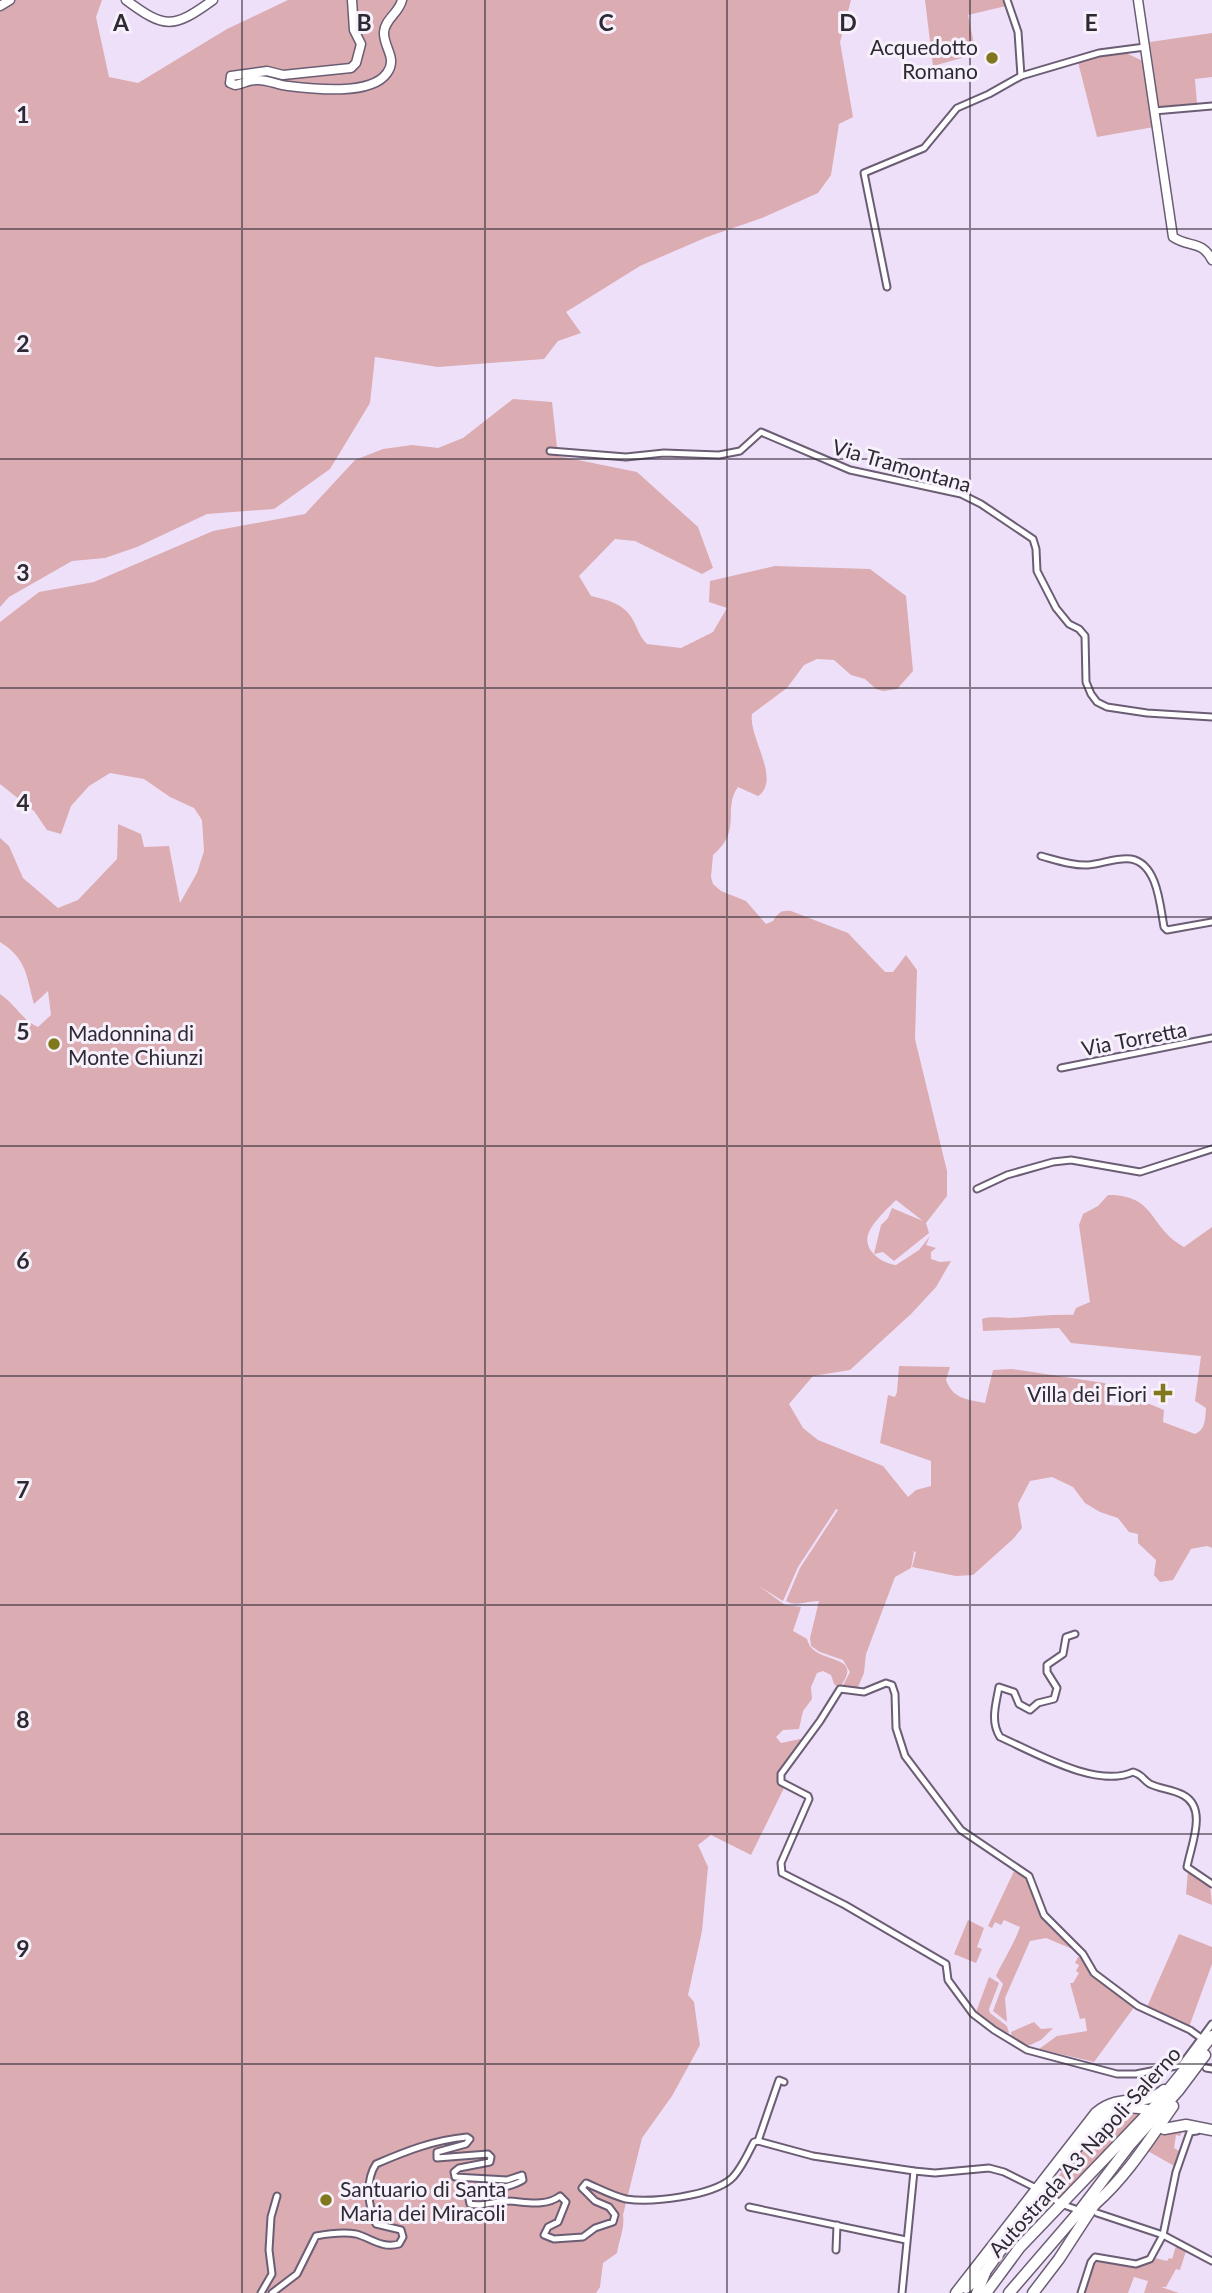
<svg xmlns="http://www.w3.org/2000/svg" width="1212" height="2293" viewBox="0 0 1212 2293" font-family="Lato,sans-serif">
<style>
.green{fill:#dbacb1}
.lines{fill:none;stroke-linecap:round;stroke-linejoin:round}
.street-casing{stroke:#6a5d74;stroke-width:9}
.secondary-casing{stroke:#6a5d74;stroke-width:11}
.highway-casing{stroke:#6a5d74;stroke-width:13}
.street{stroke:#fff;stroke-width:5}
.secondary{stroke:#fff;stroke-width:8}
.highway{stroke:#fff;stroke-width:10}
.grid{fill:none;stroke:#2e2933;stroke-width:2;stroke-opacity:0.55}
.poi-dot{fill:#81781d;stroke:#f7f1fc;stroke-width:2.5}
.labels{text-anchor:middle;dominant-baseline:central;stroke-width:6;stroke-linejoin:round;paint-order:stroke}
.poi-label{font-size:21px;fill:#2e2933;stroke:#f7f1fc;text-anchor:end}
.street-label{font-size:21px;fill:#2e2933;stroke:#f7f1fc}
.grid-label{font-size:23px;text-anchor:middle;font-weight:bold;fill:#2e2933;stroke:#f7f1fc;stroke-width:6;stroke-linejoin:round;paint-order:stroke}
</style>
<rect width="100%" height="100%" fill="#efe0fa"/>
<g class="green">
<polygon points="0,0 102,0 96,17 109,77 138,83 227,29 288,0 851,0 840,42 853,117 839,124 831,175 818,193 762,218 707,237 640,266 566,312 581,333 558,341 544,359 438,367 375,357 370,403 330,469 274,509 207,514 137,547 105,558 72,561 9,597 0,607"/>
<polygon points="925,0 1002,0 1006,6 968,15 976,54 933,66"/>
<polygon points="1212,33 1212,77 1195,79 1197,103 1158,107 1150,42"/>
<polygon points="1126,53 1145,62 1154,127 1097,137 1078,62 1099,54"/>
<path d="M513,399L552,402L558,456L637,472L698,527L713,568L702,574L635,541L615,539L579,576L591,596C607,600 624,603 633,620C638,629 639,636 647,644L681,648L713,632L727,608L709,602L710,581L775,566L870,569L906,596L913,671L897,689L883,691L876,689L865,679L851,675L834,660L817,659L804,665L787,688L752,714C748,737 782,780 758,796L738,787C722,809 743,830 713,855L711,877L713,884L721,891L746,901L766,924L773,921C778,913 781,910 791,911L848,933L885,972H893L906,955L917,970L915,1039L947,1171V1196L926,1223L929,1233L894,1261L883,1252L874,1254L881,1225L888,1218L892,1208L923,1221L896,1200C888,1208 875,1220 870,1230C860,1248 880,1263 896,1265L919,1250L930,1236L926,1245L936,1248L931,1252V1259L940,1262L951,1261L936,1287L912,1313L850,1370L813,1376L789,1404L803,1428L818,1440L883,1466L908,1497L916,1490L931,1486V1461L880,1443L888,1395L895,1397L897,1392L899,1366L950,1367L946,1380C953,1399 966,1399 985,1403L993,1370L1012,1369L1104,1383L1112,1386L1106,1400L1107,1405L1130,1406V1402L1135,1398L1164,1410L1163,1422L1195,1434C1206,1429 1205,1419 1206,1408L1195,1401L1201,1356L1071,1343L1059,1328L983,1331L982,1319C992,1316 1000,1318 1010,1318C1031,1317 1052,1314 1073,1315L1076,1308L1090,1302L1079,1225L1083,1214L1098,1206L1108,1195C1157,1195 1148,1227 1184,1247L1212,1227V1548L1207,1546L1191,1549L1173,1580L1160,1582L1154,1575L1156,1560L1138,1543V1534L1129,1532L1118,1518L1100,1512L1085,1503L1073,1487L1052,1477L1030,1481L1018,1504L1022,1528L1013,1539L973,1575L956,1576L912,1567L916,1552L912,1551L914,1552L911,1568L895,1577L866,1654L864,1673L858,1687L852,1691L841,1689L850,1672L843,1660L820,1652L811,1646L810,1638L819,1601C806,1601 796,1607 786,1601L800,1568L838,1510L836,1509L798,1567L783,1601L759,1586L785,1605L801,1607L793,1631L807,1639C813,1667 868,1651 839,1688L834,1684L831,1675L823,1671L817,1673L811,1687L812,1699L803,1711L799,1729L783,1730L776,1737L781,1743L800,1739L803,1741L779,1773L778,1784L784,1788L751,1855L711,1835L698,1845L708,1867L702,1931L688,1995L694,2002L700,2045L672,2096L642,2138L623,2215C625,2228 619,2240 617,2253L603,2263L600,2287L596,2293H0V994C15,1004 22,1020 38,1027L51,1015L48,991L34,1004C26,975 27,959 0,942V838L9,846L23,878L58,908L78,900L117,859L118,824L141,834L144,847L169,846L180,903L197,873L204,851L202,820L194,808L170,797L144,779L110,773L89,786L71,806L61,834L47,830L34,811L0,784V622L39,592L94,582L213,531L305,514L355,460L383,449L412,445L438,448L463,438Z"/>
<path d="M1015,1869L1027,1878L1044,1920L1077,1951L1046,1938L1030,1941L1005,1998L1007,2022L993,2011L1003,1984L996,1976C1004,1959 1014,1944 1020,1927L1004,1920L1001,1925L995,1922L992,1928L988,1926Z"/>
<polygon points="1188,1870 1210,1884 1212,1905 1186,1894"/>
<polygon points="968,1920 984,1928 977,1947 982,1949 976,1963 954,1954"/>
<polygon points="1179,1934 1212,1947 1212,1964 1189,2027 1147,2007"/>
<polygon points="1078,1957 1081,1957 1090,1974 1135,2006 1094,2062 1039,2049 1057,2036 1087,2031 1085,2018 1080,2019 1070,1983 1073,1983 1079,1973 1076,1971 1079,1965 1075,1963"/>
<polygon points="989,1977 999,1983 989,2009 990,2013 1007,2026 1009,2033 997,2029 976,2012"/>
<polygon points="1034,2022 1041,2029 1053,2028 1041,2040 1028,2046 1012,2037 1011,2032"/>
<polygon points="1120,2112 1145,2112 1060,2198 1047,2190 1098,2128"/>
<polygon points="1186,2129 1185,2133 1182,2132 1180,2136 1176,2135 1174,2148 1181,2152 1176,2167 1146,2150 1162,2133"/>
<path d="M1177,2243L1187,2248L1180,2270L1176,2269L1166,2287H1161L1179,2293H1144L1148,2281L1134,2277L1128,2293H1085L1094,2265L1098,2261C1118,2259 1138,2277 1155,2258L1167,2261L1169,2258L1172,2259Z"/>
</g>
<g class="lines">
<defs>
<g id="street">
<polyline points="1007,0 1018,32 1021,76"/>
<polyline points="1154,111 1212,106"/>
<polyline points="887,287 864,173 924,148 957,108 989,94 1021,76 1099,53 1145,47"/>
<polyline points="550,451 626,457 664,453 719,455 740,451 761,432 850,470 961,494 981,504 1033,539 1036,549 1037,571 1056,608 1069,624 1079,629 1085,636 1086,682 1091,694 1097,702 1107,707 1147,713 1212,717"/>
<path d="M1041,856C1056,860 1073,866 1088,865C1102,864 1117,857 1131,859C1158,864 1160,906 1164,927L1167,930L1212,922"/>
<polyline points="1061,1068 1212,1038"/>
<polyline points="977,1189 1007,1175 1053,1162 1071,1160 1140,1172 1212,1149"/>
<path d="M1075,1634L1066,1637L1063,1654L1047,1665V1672L1057,1688L1054,1699L1038,1703L1030,1710L1019,1704L1014,1692L999,1687C996,1704 990,1721 1000,1737C1034,1752 1097,1789 1133,1772C1143,1775 1143,1780 1150,1784C1160,1789 1172,1789 1183,1795C1208,1808 1191,1845 1187,1867L1212,1884"/>
<polyline points="1183,2063 1212,2024"/>
<polyline points="1186,2064 1136,2074 1117,2074 1027,2050 994,2030 973,2014 948,1980 946,1964 845,1905 782,1873 781,1863 809,1799 808,1796 781,1782 781,1774 820,1721 840,1689 864,1692 886,1683 892,1685 895,1694 896,1728 905,1756 961,1830 1029,1876 1044,1915 1083,1954 1094,1973 1138,2006 1190,2030 1201,2038"/>
<polyline points="1206,2068 1212,2069"/>
<polyline points="758,2141 779,2080 784,2082"/>
<polyline points="1045,2194 1057,2201"/>
<polyline points="1064,2205 1075,2209"/>
<polyline points="749,2207 906,2240"/>
<polyline points="1097,2213 1163,2235 1212,2261"/>
<polyline points="836,2250 837,2225"/>
<polyline points="261,2293 272,2274 269,2250 271,2217 277,2196"/>
<path d="M272,2293L297,2274L316,2236C327,2234 344,2232 356,2234C371,2238 382,2249 399,2244L403,2237L401,2230L376,2224C368,2206 365,2181 376,2164C406,2151 434,2140 467,2137L470,2139L466,2144L437,2152V2158L488,2154L491,2157L490,2162L459,2168L454,2172L455,2177L507,2180L522,2175L523,2180C506,2191 484,2187 469,2199L470,2204C481,2207 493,2202 504,2201C523,2201 544,2208 560,2196L566,2202L558,2222L548,2227L544,2235L554,2239L583,2237L595,2228L613,2222L615,2215L609,2207L595,2201L582,2188L586,2183C598,2188 613,2196 626,2199C652,2203 711,2196 731,2179C741,2170 748,2153 754,2142L758,2141L813,2156L914,2171L935,2173L989,2168L1004,2172L1034,2187"/>
<polyline points="902,2293 914,2171"/>
<polyline points="1081,2293 1091,2262 1095,2257 1136,2264 1150,2259 1163,2235 1176,2172 1190,2132 1197,2131"/>
</g>
<g id="secondary">
<path d="M126,0C165,29 173,29 213,0"/>
<path d="M352,0L354,30L361,44L356,63L351,68L283,75L267,71L231,76L230,83L235,85C242,84 249,80 256,80C267,79 277,85 288,86C313,89 371,96 387,73C398,58 383,47 384,32C385,19 399,13 402,0"/>
<path d="M1138,0L1173,237C1189,248 1202,240 1212,260"/>
<polyline points="0,6 10,0"/>
</g>
<g id="highway">
<polyline points="1164,2129 1186,2125 1212,2130"/>
<path d="M1064,2165C1085,2138 1106,2097 1147,2110"/>
<path d="M1095,2204C1127,2176 1149,2140 1173,2106"/>
<polyline points="966,2288 985,2272 1050,2182"/>
<path d="M956,2293L1096,2113C1121,2092 1143,2108 1164,2090"/>
<polyline points="977,2293 985,2273"/>
<polyline points="986,2293 1020,2247 1156,2105 1212,2036"/>
<polyline points="1009,2293 1078,2213 1129,2146 1178,2091 1205,2055"/>
<polyline points="1033,2293 1059,2259 1098,2199"/>
</g>
</defs>
<use href="#street" class="street-casing"/>
<use href="#secondary" class="secondary-casing"/>
<use href="#highway" class="highway-casing"/>
<use href="#street" class="street"/>
<use href="#secondary" class="secondary"/>
<use href="#highway" class="highway"/>
</g>
<path class="grid" d="M242,0V2293M485,0V2293M727,0V2293M970,0V2293M0,229H1212M0,459H1212M0,688H1212M0,917H1212M0,1146H1212M0,1376H1212M0,1605H1212M0,1834H1212M0,2064H1212"/>
<g class="poi-dot">
<circle cx="992" cy="58" r="7"/>
<circle cx="54" cy="1044" r="7"/>
<path d="M1159.5 1382.5h7v7h7v7h-7v7h-7v-7h-7v-7h7z"/>
<circle cx="326" cy="2200" r="7"/>
</g>
<g class="labels">
<g class="poi-label">
<text x="978" y="46">Acquedotto<tspan x="978" dy="24">Romano</tspan></text>
<text x="68" y="1032" text-anchor="start">Madonnina di<tspan x="68" dy="24">Monte Chiunzi</tspan></text>
<text x="1147" y="1393">Villa dei Fiori</text>
<text x="340" y="2188" text-anchor="start">Santuario di Santa<tspan x="340" dy="24">Maria dei Miracoli</tspan></text>
</g>
<g class="street-label">
<text transform="translate(902 465) rotate(16)">Via Tramontana</text>
<text transform="translate(1134 1038) rotate(-11)">Via Torretta</text>
<text transform="translate(1084 2151) rotate(-48)">Autostrada A3 Napoli-Salerno</text>
</g>
</g>
<g class="grid-label">
<text x="121" y="31">A</text>
<text x="364" y="31">B</text>
<text x="606" y="31">C</text>
<text x="848" y="31">D</text>
<text x="1091" y="31">E</text>
<text x="23" y="123">1</text>
<text x="23" y="352">2</text>
<text x="23" y="581">3</text>
<text x="23" y="811">4</text>
<text x="23" y="1040">5</text>
<text x="23" y="1269">6</text>
<text x="23" y="1498">7</text>
<text x="23" y="1728">8</text>
<text x="23" y="1957">9</text>
</g>
</svg>
